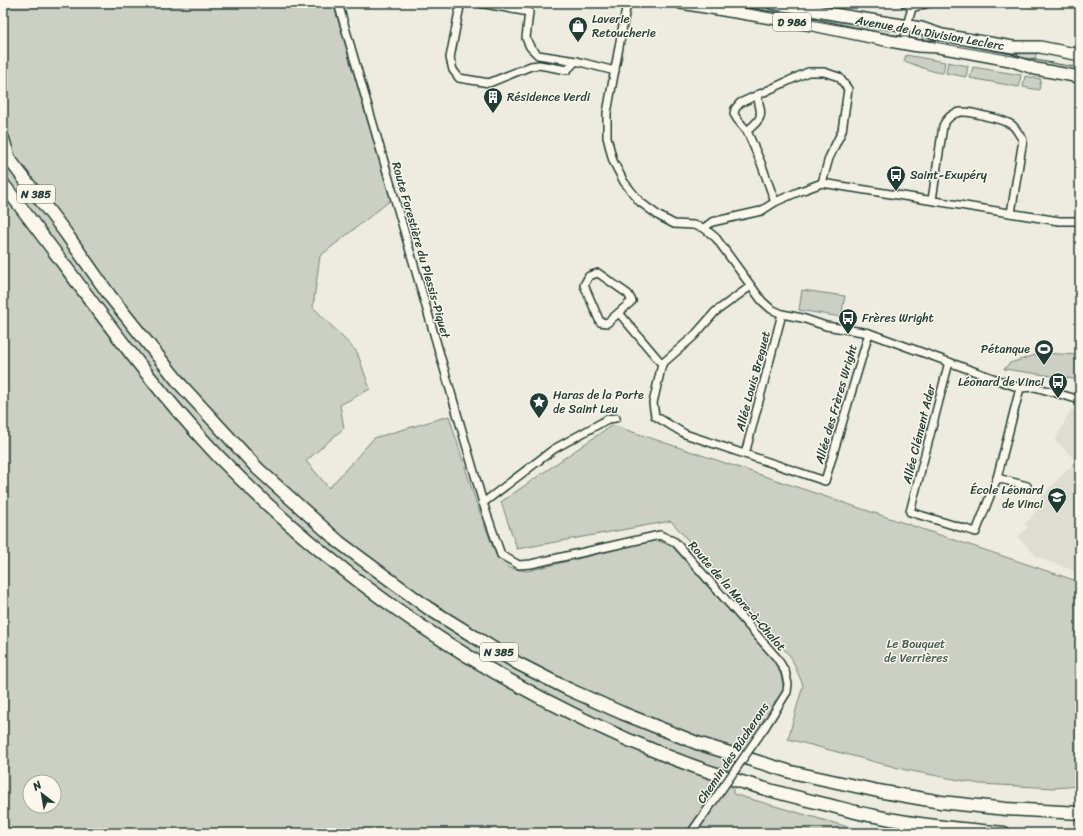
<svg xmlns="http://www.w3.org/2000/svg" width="1083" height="836" viewBox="0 0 1083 836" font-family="Sriracha,sans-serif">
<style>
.built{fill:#ddddd2}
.green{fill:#cbcfc4;stroke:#75867c;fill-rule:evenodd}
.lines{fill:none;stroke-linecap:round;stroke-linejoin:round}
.street-casing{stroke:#1f3d34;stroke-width:10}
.primary-casing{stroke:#1f3d34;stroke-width:14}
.highway-casing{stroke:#1f3d34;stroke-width:15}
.street{stroke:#fbf7ec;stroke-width:7}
.primary{stroke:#fbf7ec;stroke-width:11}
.highway{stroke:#fbf7ec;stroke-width:12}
.tram{stroke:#1f3d34;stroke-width:1}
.street-bridge-casing{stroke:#1f3d34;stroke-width:10;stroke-linecap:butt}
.street-bridge{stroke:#fbf7ec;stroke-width:7}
.labels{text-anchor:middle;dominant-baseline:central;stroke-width:3;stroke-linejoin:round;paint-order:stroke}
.shield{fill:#fbf7ec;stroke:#61756b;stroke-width:1}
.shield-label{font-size:11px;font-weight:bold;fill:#1f3d34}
.poi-label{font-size:12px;fill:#1f3d34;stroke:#fbf7ec;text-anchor:start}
.street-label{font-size:12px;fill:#1f3d34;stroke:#fbf7ec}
.park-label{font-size:12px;fill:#415a51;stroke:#fbf7ec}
</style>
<rect width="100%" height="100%" fill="#eeece1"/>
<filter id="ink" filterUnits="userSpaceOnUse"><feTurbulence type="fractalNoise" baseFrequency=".025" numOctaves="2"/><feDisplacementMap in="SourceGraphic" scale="8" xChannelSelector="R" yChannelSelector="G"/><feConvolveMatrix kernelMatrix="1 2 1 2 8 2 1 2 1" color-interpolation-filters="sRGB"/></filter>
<g filter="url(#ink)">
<polygon class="built" points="1071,410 1080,412 1080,573 1037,557 1018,537 1028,527 1025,524 1042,505 1038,500 1076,461 1055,440"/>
<g class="green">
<path d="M3,3H333L391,200L320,256L313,307L357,352L370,389L340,405L344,428L306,461L329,488L374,438L449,416L476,502L496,555L509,568L527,571L656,540L672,546L774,661L781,675L784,691L733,767V794L855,829L882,828L911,833H3ZM30,782H54V806H30Z"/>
<polygon points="697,3 759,3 890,26 888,38"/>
<polygon points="923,32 1037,49 1034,66 921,44"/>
<path d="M906,55L945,62L943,73C930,72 917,65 904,61Z"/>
<polygon points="948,62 968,66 966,77 946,73"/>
<polygon points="973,67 1021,75 1019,87 970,78"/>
<polygon points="1025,76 1041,79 1039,90 1023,87"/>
<polygon points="802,290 845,296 841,317 799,310"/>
<polygon points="1042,353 1080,355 1080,380 1004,369 1010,363"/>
<polygon points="612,425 1080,582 1080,786 1055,788 980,784 906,770 788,739 803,685 791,657 671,521 517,549 501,502"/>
</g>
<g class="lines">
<defs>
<g id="street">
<polyline points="338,3 483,503 501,555 519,565 531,564 660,535 675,542 777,658 785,671 788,684 787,692 765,727"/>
<polyline points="463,3 460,6 450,58 453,70 459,78 489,83 531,66 539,65 567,70 576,61"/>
<polyline points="479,3 529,12 526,38 530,47 538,55 576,61 615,71"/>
<polyline points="627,3 607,113 607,137 613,161 624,182 640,202 659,216 674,224 693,225 704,228 716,238 762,301 771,309 782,314 802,318 826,326 869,333 1020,388 1035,387 1080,400"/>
<polyline points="904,3 912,8"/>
<polyline points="912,8 928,3"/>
<polyline points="904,43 907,25 912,8"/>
<path d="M747,131C764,117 762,116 757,95"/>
<path d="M932,200L943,126C952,107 968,111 985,116C995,118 1004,120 1012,125C1016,128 1019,135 1023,140L1011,213"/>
<polyline points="775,202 761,163 747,131 737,119 734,114 735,109 740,103 808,72 824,72 839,77 848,89 842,131 829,158 822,183"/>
<polyline points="704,228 712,222 761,211 775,202 798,192 822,183 1059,221 1080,221"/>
<polygon points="598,273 628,294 632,301 607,323 600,322 584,285 589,276"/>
<polyline points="751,286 715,312 694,336 662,364 653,403 655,416 685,434 825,481 869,333"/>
<polyline points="619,313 662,364"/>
<polyline points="949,362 910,512 976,532 997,478 1020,388"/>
<polyline points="745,454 782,314"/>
<polyline points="997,478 1027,486"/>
<polyline points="483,503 554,449 608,419 616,418"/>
<polyline points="691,833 710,806"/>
</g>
<g id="primary">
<polyline points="681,3 813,25 890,41 918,46 939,47 1010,60 1036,69 1080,77"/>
<polyline points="772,3 839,15 921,28 942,35 1013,47 1040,47 1080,55"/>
</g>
<g id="highway">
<polyline points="3,139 8,156"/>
<polyline points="3,151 65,232 110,296 181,385 258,469 339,542 428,608 517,663 568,689 622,713 697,743 791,772 878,791 941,802 1006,809 1080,813"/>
<path d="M3,184C75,276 139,373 219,457C346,588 502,691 672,758C720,777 770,791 820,803C838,807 856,813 875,816C917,825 961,829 1004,833"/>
</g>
</defs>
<use href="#street" class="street-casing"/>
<use href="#primary" class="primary-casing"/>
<use href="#highway" class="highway-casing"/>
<use href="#street" class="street"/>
<use href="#primary" class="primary"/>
<use href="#highway" class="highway"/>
<polyline class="tram" points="715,3 1080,68"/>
<defs>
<polyline id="street-bridge" points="710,806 765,727"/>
</defs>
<use href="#street-bridge" class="street-bridge-casing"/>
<use href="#street-bridge" class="street-bridge"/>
</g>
</g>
<defs>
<symbol id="shop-pin" viewBox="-11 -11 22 30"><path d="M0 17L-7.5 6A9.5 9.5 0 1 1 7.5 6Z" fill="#1f3d34" stroke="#fbf7ec"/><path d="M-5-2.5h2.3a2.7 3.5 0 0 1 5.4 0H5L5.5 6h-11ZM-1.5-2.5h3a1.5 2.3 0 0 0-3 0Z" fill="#fff"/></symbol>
<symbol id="building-pin" viewBox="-11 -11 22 30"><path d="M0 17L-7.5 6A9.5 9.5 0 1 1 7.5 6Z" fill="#1f3d34" stroke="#fbf7ec"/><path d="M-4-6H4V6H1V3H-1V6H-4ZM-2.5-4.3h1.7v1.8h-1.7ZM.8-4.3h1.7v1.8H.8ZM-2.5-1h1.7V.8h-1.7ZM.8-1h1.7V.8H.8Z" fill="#fff"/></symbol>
<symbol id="bus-pin" viewBox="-11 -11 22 30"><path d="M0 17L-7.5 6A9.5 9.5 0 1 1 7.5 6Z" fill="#1f3d34" stroke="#fbf7ec"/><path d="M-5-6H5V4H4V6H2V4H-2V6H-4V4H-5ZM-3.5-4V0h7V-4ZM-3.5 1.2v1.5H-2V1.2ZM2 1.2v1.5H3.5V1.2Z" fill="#fff"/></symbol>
<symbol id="stadium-pin" viewBox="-11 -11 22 30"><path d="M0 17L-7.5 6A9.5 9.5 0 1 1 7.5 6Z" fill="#1f3d34" stroke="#fbf7ec"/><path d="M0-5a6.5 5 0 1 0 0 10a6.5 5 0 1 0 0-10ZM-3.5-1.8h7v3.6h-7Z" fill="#fff"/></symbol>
<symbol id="sight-pin" viewBox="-11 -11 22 30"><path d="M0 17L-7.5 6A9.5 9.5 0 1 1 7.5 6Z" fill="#1f3d34" stroke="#fbf7ec"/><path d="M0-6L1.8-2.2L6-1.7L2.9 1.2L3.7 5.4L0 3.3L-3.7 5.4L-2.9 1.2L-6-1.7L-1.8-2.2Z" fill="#fff"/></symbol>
<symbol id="school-pin" viewBox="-11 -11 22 30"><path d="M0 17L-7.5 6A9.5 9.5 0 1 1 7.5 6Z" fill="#1f3d34" stroke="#fbf7ec"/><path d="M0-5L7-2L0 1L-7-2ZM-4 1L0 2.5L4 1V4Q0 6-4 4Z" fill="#fff"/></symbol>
</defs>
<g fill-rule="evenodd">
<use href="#shop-pin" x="567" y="15" width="22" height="30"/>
<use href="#building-pin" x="482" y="86" width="22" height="30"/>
<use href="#bus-pin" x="885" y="164" width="22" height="30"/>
<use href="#bus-pin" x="837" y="307" width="22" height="30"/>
<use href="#stadium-pin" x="1033" y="338" width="22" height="30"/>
<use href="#bus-pin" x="1047" y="371" width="22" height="30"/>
<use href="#sight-pin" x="528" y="391" width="22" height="30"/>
<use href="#school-pin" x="1046" y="486" width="22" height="30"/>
</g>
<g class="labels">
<g class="shield">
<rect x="773" y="13" width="38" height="18" rx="3"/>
<rect x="17" y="185" width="38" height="18" rx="3"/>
<rect x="480" y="643" width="38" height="18" rx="3"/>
</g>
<g class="shield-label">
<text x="792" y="22">D 986</text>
<text x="36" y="194">N 385</text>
<text x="499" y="652">N 385</text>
</g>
<g class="poi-label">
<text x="592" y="19">Laverie<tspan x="592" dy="14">Retoucherie</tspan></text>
<text x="507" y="97">Résidence Verdi</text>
<text x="910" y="175">Saint-Exupéry</text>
<text x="862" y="318">Frères Wright</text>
<text x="1030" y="349" text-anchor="end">Pétanque</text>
<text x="1044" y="382" text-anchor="end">Léonard de Vinci</text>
<text x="553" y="395">Haras de la Porte<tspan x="553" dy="14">de Saint Leu</tspan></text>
<text x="1043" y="490" text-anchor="end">École Léonard<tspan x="1043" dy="14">de Vinci</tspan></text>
</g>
<g class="street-label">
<text transform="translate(930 33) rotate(10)">Avenue de la Division Leclerc</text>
<text transform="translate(421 250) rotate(74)">Route Forestière du Plessis-Piquet</text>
<text transform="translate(753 381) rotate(-75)">Allée Louis Breguet</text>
<text transform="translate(836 404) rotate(-74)">Allée des Frères Wright</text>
<text transform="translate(919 434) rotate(-76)">Allée Clément Ader</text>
<text transform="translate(737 596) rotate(49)">Route de la Mare-à-Chalot</text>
<text transform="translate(733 753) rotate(-56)">Chemin des Bûcherons</text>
</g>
<g class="park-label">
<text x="916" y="644">Le Bouquet<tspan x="916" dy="14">de Verrières</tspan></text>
</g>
</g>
<rect width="1083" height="836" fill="none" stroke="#fbf7ec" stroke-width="16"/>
<rect x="8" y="8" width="1067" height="820" fill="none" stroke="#1f3d34" stroke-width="1.5" filter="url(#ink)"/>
<g transform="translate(42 794) rotate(329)"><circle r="19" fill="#fbf7ec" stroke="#a3ada2"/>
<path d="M0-3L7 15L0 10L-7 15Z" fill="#1f3d34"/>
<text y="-6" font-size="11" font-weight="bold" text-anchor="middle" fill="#1f3d34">N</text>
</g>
</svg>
